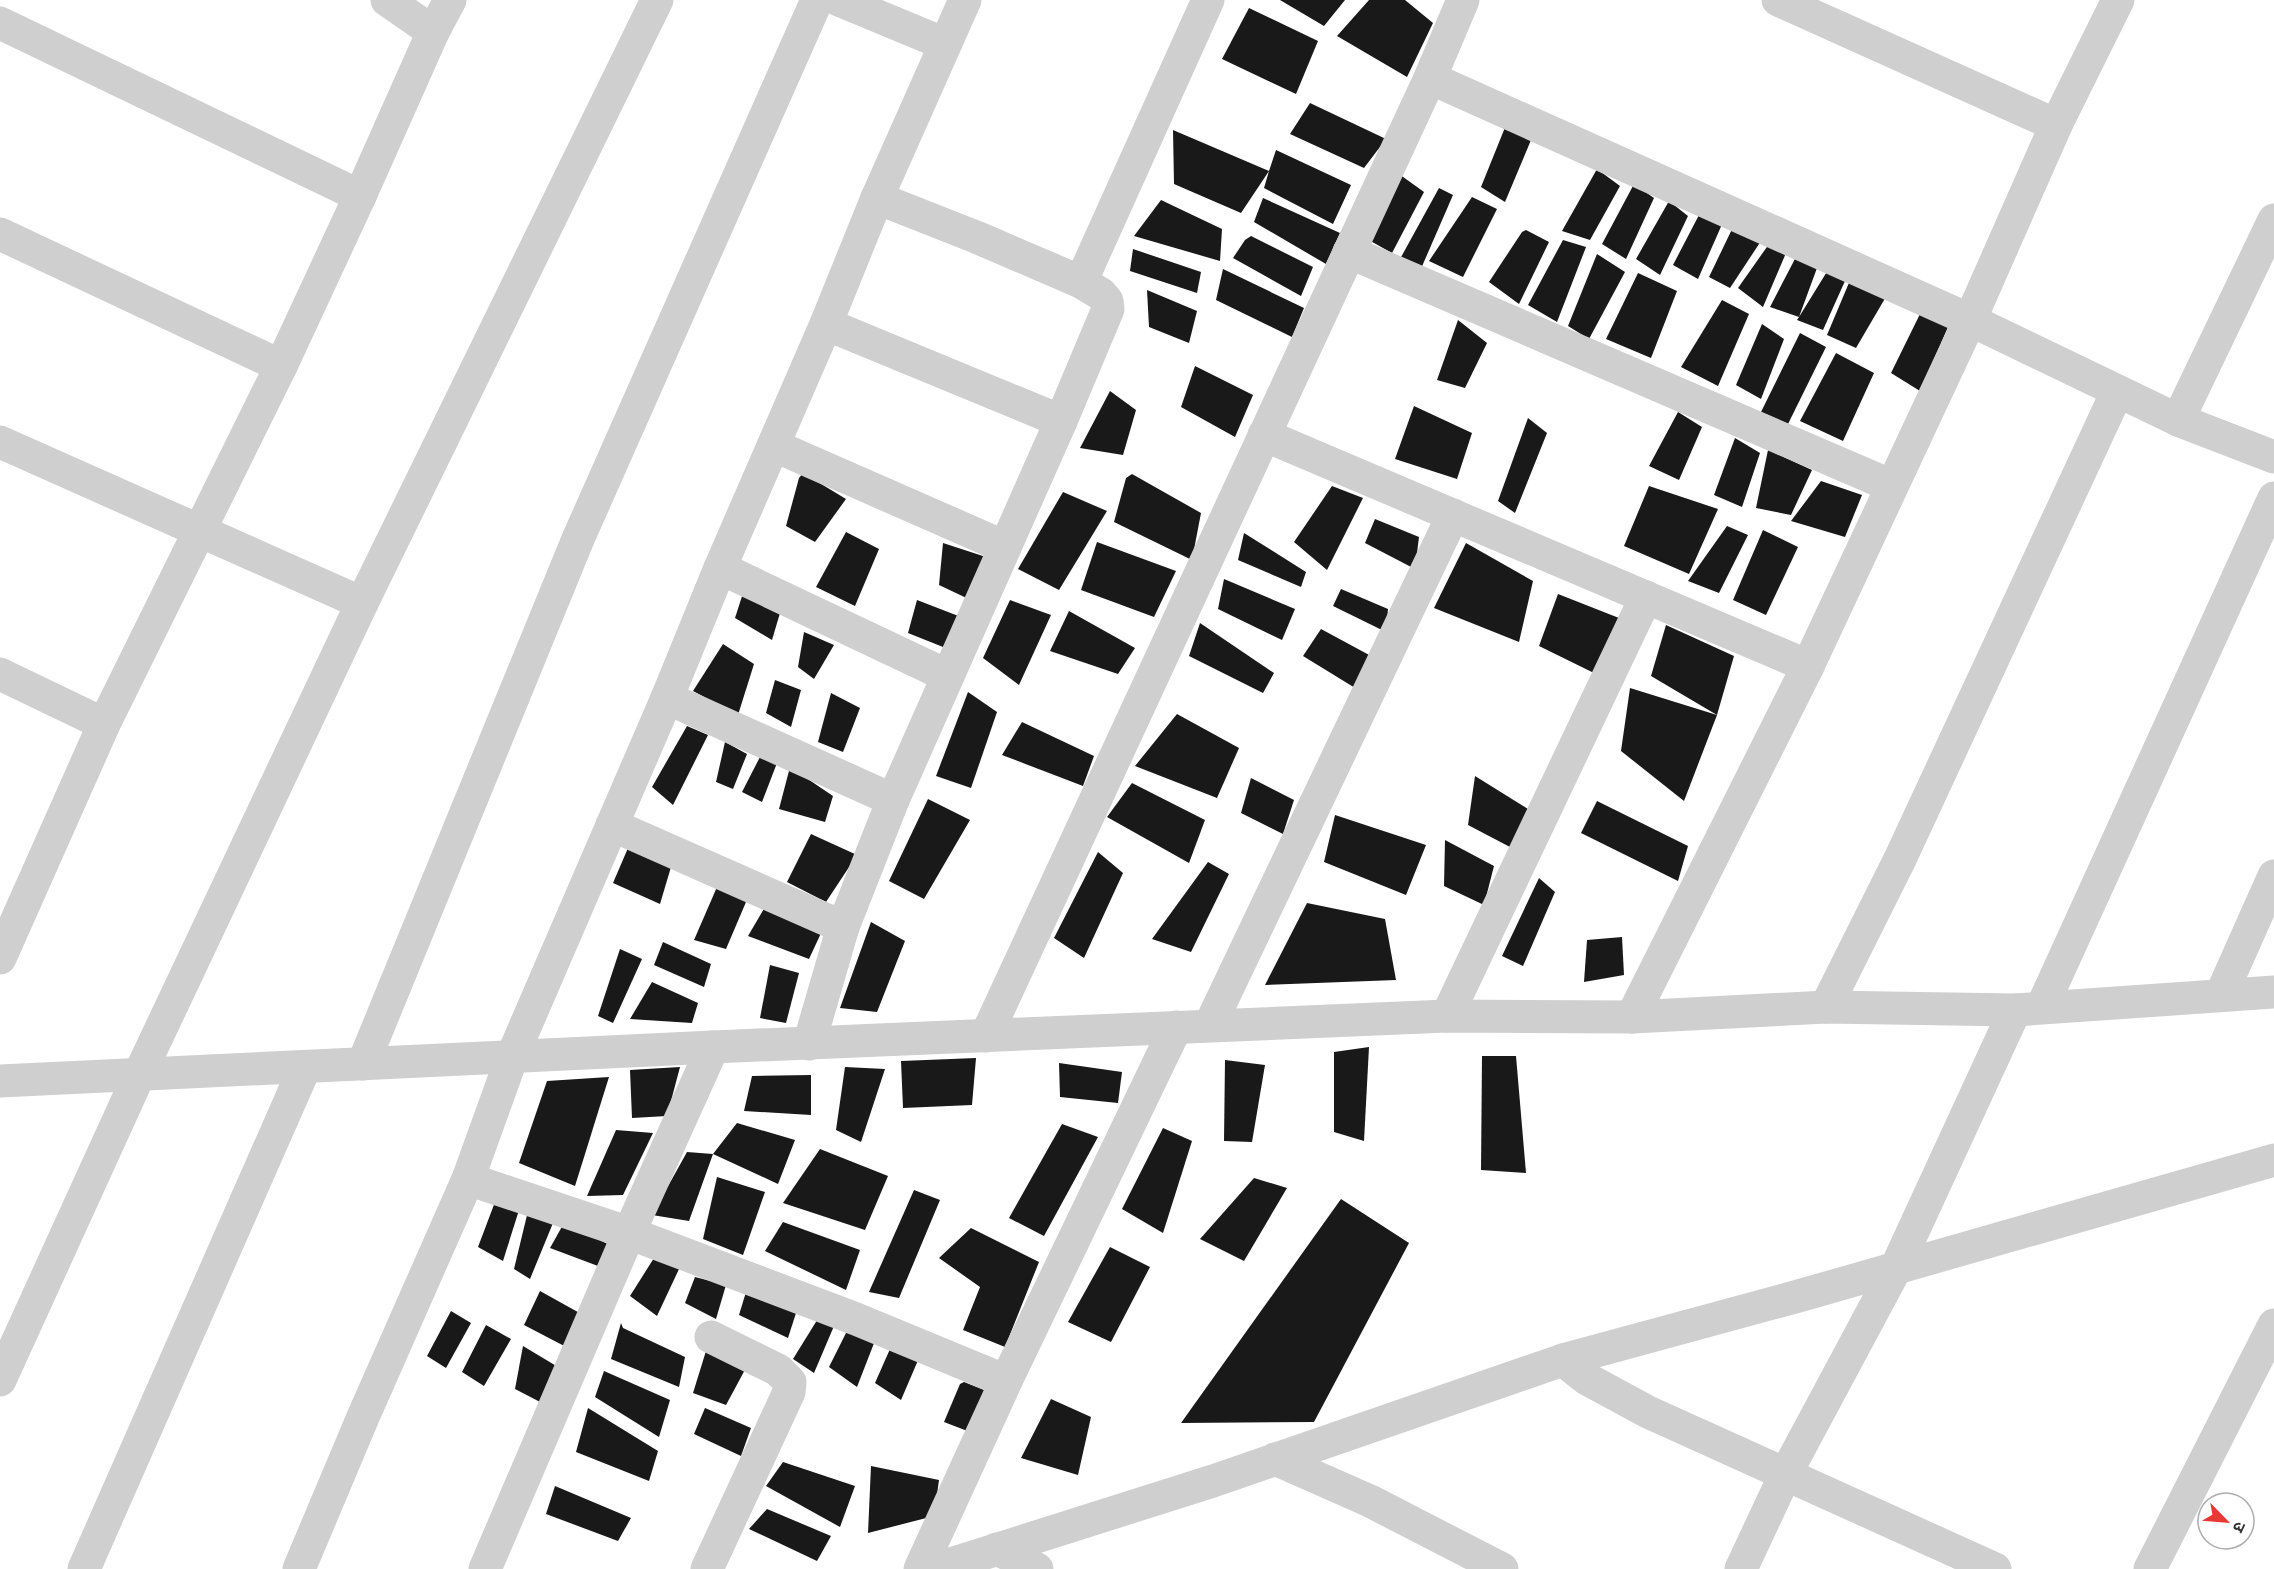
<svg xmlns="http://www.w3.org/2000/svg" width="2274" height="1569" viewBox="0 0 2274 1569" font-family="Ubuntu,'Noto Sans Devanagari',sans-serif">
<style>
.building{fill:#191919}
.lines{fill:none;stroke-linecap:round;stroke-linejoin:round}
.minor{stroke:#cfcfcf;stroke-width:33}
</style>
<rect width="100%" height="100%" fill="#fff"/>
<g class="building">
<polygon points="1280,0 1345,0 1324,26"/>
<polygon points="1369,0 1405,0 1433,23 1407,77 1337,36"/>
<polygon points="1249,8 1318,41 1296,94 1222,59"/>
<polygon points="1310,103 1386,139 1364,168 1290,134"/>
<polygon points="1506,125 1531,140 1505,202 1481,187"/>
<polygon points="1173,130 1269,171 1276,150 1351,185 1333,224 1264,188 1269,171 1241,213 1174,184"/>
<polygon points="1597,169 1620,186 1590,240 1562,231"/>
<polygon points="1399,174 1424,192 1392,253 1365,238"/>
<polygon points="1634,184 1654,198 1626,259 1602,244"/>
<polygon points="1439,188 1453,195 1420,271 1400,259"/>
<polygon points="1472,197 1497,209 1463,277 1429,261"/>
<polygon points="1263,198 1340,233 1326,264 1254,222"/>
<polygon points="1161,200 1222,229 1220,261 1134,236"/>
<polygon points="1669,201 1688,216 1660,275 1636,259"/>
<polygon points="1699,215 1723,222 1698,279 1673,265"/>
<polygon points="1734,225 1761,241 1730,288 1709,277"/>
<polygon points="1526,230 1549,242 1519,304 1489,282 1522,232"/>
<polygon points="1251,236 1313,267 1301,296 1233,258 1245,240"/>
<polygon points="1563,240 1586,247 1557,322 1528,305"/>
<polygon points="1769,244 1786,253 1763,307 1738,288"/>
<polygon points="1133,249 1201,272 1197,293 1130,271"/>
<polygon points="1597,254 1625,272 1589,339 1568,326"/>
<polygon points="1797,255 1817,268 1799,317 1828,270 1845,281 1823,330 1797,320 1799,317 1770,307"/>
<polygon points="1223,269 1304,308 1292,337 1216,300"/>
<polygon points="1638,273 1677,291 1651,358 1606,339"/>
<polygon points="1851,278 1887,295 1856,348 1827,335"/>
<polygon points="1147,290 1197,311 1189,343 1149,327"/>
<polygon points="1722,300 1749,314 1718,386 1681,367"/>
<polygon points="1920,314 1948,327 1920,391 1891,373"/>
<polygon points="1458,320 1487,343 1465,388 1437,380"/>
<polygon points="1762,324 1784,339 1761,399 1736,385"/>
<polygon points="1800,333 1826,347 1788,424 1761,412"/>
<polygon points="1836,353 1874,373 1843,441 1800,421"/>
<polygon points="1195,366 1253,395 1235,437 1181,407"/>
<polygon points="1110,391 1136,410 1123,455 1080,448"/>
<polygon points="1414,406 1472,433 1457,479 1395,459"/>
<polygon points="1678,412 1702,427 1679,480 1649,466"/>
<polygon points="1528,418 1547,433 1515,513 1498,501"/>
<polygon points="1735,438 1760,453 1742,507 1714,495"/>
<polygon points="1768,450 1812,470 1791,515 1756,508"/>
<polygon points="803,473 846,499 815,542 786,526 799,478"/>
<polygon points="1132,474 1201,513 1192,560 1114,522 1126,478"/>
<polygon points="1821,481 1862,495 1845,537 1791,521"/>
<polygon points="1332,486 1363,498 1327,570 1294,542"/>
<polygon points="1649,486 1718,509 1689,574 1624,546"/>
<polygon points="1063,492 1107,511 1059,590 1018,569"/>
<polygon points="1375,519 1419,537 1415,569 1365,543"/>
<polygon points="1727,526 1748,535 1719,593 1688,581"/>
<polygon points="1763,530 1798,547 1766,615 1733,600"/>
<polygon points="846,532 879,549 855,606 816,587"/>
<polygon points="1244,533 1306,572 1301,587 1238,560"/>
<polygon points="1097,542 1176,571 1154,617 1081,590"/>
<polygon points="943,543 989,558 975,602 939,585"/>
<polygon points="1466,543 1533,581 1519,642 1434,608"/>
<polygon points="1224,579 1295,609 1282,640 1218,609"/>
<polygon points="1341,589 1388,609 1386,632 1333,606"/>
<polygon points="744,590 780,613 772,640 735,618"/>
<polygon points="1558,594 1619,618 1598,675 1539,646"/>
<polygon points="917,600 961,617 948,649 908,633"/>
<polygon points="1010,600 1051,615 1019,685 983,658"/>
<polygon points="1069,611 1135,648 1118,674 1050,651"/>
<polygon points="1200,623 1274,673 1263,693 1189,656"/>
<polygon points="1666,625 1734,656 1717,715 1651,676"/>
<polygon points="1321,629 1371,656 1360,691 1303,656"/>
<polygon points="804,632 834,645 814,679 798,667"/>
<polygon points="723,644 754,664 738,715 693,691"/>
<polygon points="775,680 801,690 791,727 766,713"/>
<polygon points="1630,688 1717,715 1684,801 1621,751"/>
<polygon points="968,692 997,712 971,788 936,776"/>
<polygon points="831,693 860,708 843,752 818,742"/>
<polygon points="1177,714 1239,748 1217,798 1135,766"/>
<polygon points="1022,722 1094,756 1083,786 1002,755"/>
<polygon points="687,726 708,735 673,805 652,787"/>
<polygon points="725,742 747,754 733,789 716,782"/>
<polygon points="761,755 777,763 762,802 742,792"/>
<polygon points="790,767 833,796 825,822 779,809"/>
<polygon points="1475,776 1528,809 1510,847 1468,825"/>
<polygon points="1251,778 1294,800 1283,834 1241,813"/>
<polygon points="1132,783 1205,820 1189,863 1107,817"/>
<polygon points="928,799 970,820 924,899 889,881"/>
<polygon points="1597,801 1688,846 1678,881 1581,833"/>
<polygon points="1335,815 1426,845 1406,895 1324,862"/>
<polygon points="811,834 857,855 826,902 787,882"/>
<polygon points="1445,840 1494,866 1484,905 1444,886"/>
<polygon points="628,848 671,867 660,904 613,883"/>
<polygon points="1098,852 1123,873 1084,958 1054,938"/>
<polygon points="1208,862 1229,874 1191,952 1152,939"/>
<polygon points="1539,878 1555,892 1523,966 1502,956"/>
<polygon points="717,887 749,895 726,949 694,940"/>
<polygon points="1307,903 1385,919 1396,980 1265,985"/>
<polygon points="765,907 822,931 809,959 748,936"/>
<polygon points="871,922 905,941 877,1012 840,1008"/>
<polygon points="1622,937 1624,975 1584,982 1587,940"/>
<polygon points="663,942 711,964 704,987 654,965"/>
<polygon points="620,949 642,959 613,1023 598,1016"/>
<polygon points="770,965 799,973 786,1023 760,1018"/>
<polygon points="652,982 698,1003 692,1023 630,1019"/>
<polygon points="1369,1047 1364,1141 1334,1132 1334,1052"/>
<polygon points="1482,1056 1516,1056 1526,1173 1481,1170"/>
<polygon points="976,1058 972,1105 903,1108 901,1061"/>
<polygon points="1225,1060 1265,1065 1252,1142 1224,1141"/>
<polygon points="1059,1063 1122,1072 1118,1103 1060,1097"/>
<polygon points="680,1067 667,1116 632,1118 630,1070"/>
<polygon points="845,1067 885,1069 861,1142 836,1130"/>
<polygon points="811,1075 811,1115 744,1111 752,1076"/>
<polygon points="609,1077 575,1186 519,1163 547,1081"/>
<polygon points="737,1123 795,1140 778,1184 713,1154 689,1221 652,1215 687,1152 713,1154"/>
<polygon points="1062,1124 1098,1137 1044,1236 1009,1218"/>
<polygon points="1163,1128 1192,1141 1163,1233 1122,1209"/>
<polygon points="616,1130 653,1133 623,1195 587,1196"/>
<polygon points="820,1149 888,1176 865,1230 783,1203"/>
<polygon points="717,1177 765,1192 743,1255 703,1239"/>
<polygon points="1254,1178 1287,1188 1244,1261 1200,1239"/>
<polygon points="914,1190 940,1200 899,1298 869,1292"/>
<polygon points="1341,1199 1409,1243 1314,1422 1181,1423"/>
<polygon points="495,1202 519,1210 503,1261 478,1247"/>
<polygon points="528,1211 553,1223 530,1279 514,1269"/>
<polygon points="783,1222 860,1250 846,1290 765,1251"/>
<polygon points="564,1223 614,1247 606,1269 550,1248"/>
<polygon points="971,1228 1039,1262 1005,1347 963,1330 980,1287 939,1258"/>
<polygon points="1110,1247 1150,1267 1111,1342 1068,1322"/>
<polygon points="654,1258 679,1269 657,1316 630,1296"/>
<polygon points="695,1277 726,1285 716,1319 685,1303"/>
<polygon points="540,1291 585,1316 570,1349 524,1325"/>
<polygon points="746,1292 796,1313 788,1338 739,1315"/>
<polygon points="451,1311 471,1323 446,1368 427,1356"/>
<polygon points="819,1317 834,1326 814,1373 793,1359"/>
<polygon points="621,1323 623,1328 685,1357 679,1387 611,1359"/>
<polygon points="486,1325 511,1339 484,1386 462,1372"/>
<polygon points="849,1327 876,1338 857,1387 829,1367"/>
<polygon points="523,1346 558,1367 544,1404 515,1389"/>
<polygon points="890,1349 919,1358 901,1400 875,1383"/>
<polygon points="706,1351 747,1366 726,1405 693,1393"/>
<polygon points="604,1371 670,1400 659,1437 595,1397"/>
<polygon points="964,1382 989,1392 970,1432 944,1422 960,1384"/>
<polygon points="1051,1399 1091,1417 1078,1475 1021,1458"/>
<polygon points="588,1408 658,1451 649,1481 576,1452"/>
<polygon points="705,1408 751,1428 741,1456 694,1434"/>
<polygon points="783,1462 855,1486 840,1527 766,1486"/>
<polygon points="871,1466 939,1480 934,1516 868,1533"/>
<polygon points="555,1486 631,1518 618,1541 546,1514"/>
<polygon points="767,1509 831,1536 817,1561 749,1529"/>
</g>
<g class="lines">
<g class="minor">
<polyline points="387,0 433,32"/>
<polyline points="839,0 945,44"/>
<polyline points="1778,0 2056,125"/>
<polyline points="0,23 360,196"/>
<polyline points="1430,78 1463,0"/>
<polyline points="0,234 281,366"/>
<polyline points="1349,252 1892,486"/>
<polyline points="1081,282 1208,0"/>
<polyline points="826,324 1061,421"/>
<polyline points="2178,420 2274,220"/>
<polyline points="1264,435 1808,666"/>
<polyline points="0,442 362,603"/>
<polyline points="775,446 1005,547"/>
<polyline points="720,568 948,676"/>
<polyline points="0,674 104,724 0,958"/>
<polyline points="667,698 893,800"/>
<polyline points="104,724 281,366 360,196 433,32 450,0"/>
<polyline points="612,825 843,927"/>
<polyline points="2221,995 2274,876"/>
<polyline points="1826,1007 1900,859 2117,392"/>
<polyline points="2042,1007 2274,498"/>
<polyline points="1447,1016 1646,597"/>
<polyline points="1632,1017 1808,666 1970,320 2056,125 2118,0"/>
<polyline points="1210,1025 1453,515"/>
<polyline points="986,1036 1430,78 1970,320 2178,420 2274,457"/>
<polyline points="809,1044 843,927 893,800 1061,421 1108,309 1107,301 1101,294 1081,282 976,237 877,198"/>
<polyline points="363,1064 578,539 817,0"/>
<polyline points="0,1081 713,1047 1447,1016 1632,1017 1826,1007 2015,1010 2274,992"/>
<polyline points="468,1179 629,1233 856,1319 1006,1381"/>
<polyline points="1563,1360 1587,1379 1648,1412 1995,1569"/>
<polyline points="0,1380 139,1075 362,603 657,0"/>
<polyline points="1275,1459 1370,1501 1502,1569"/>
<polyline points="997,1549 1037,1569"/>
<polyline points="84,1569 305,1067"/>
<polyline points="299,1569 363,1417 468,1179 512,1057 667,698 720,568 826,324 877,198 965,0"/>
<polyline points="485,1569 629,1233 713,1047"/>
<polyline points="707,1569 789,1392 790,1382 778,1370 711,1337"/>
<polyline points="920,1569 1006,1381 1176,1027"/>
<polyline points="935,1569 1213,1481 1563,1360 1802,1295 2274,1160"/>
<polyline points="1741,1569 1785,1475 1897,1266 2015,1010"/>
<polyline points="2150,1569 2274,1325"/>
</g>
</g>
<g transform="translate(2226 1521) rotate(115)"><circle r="28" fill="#ffffff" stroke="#adadad" stroke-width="1.5"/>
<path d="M0-4.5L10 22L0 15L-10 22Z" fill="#e73835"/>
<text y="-9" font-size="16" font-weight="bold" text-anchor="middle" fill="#323232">उ</text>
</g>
</svg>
